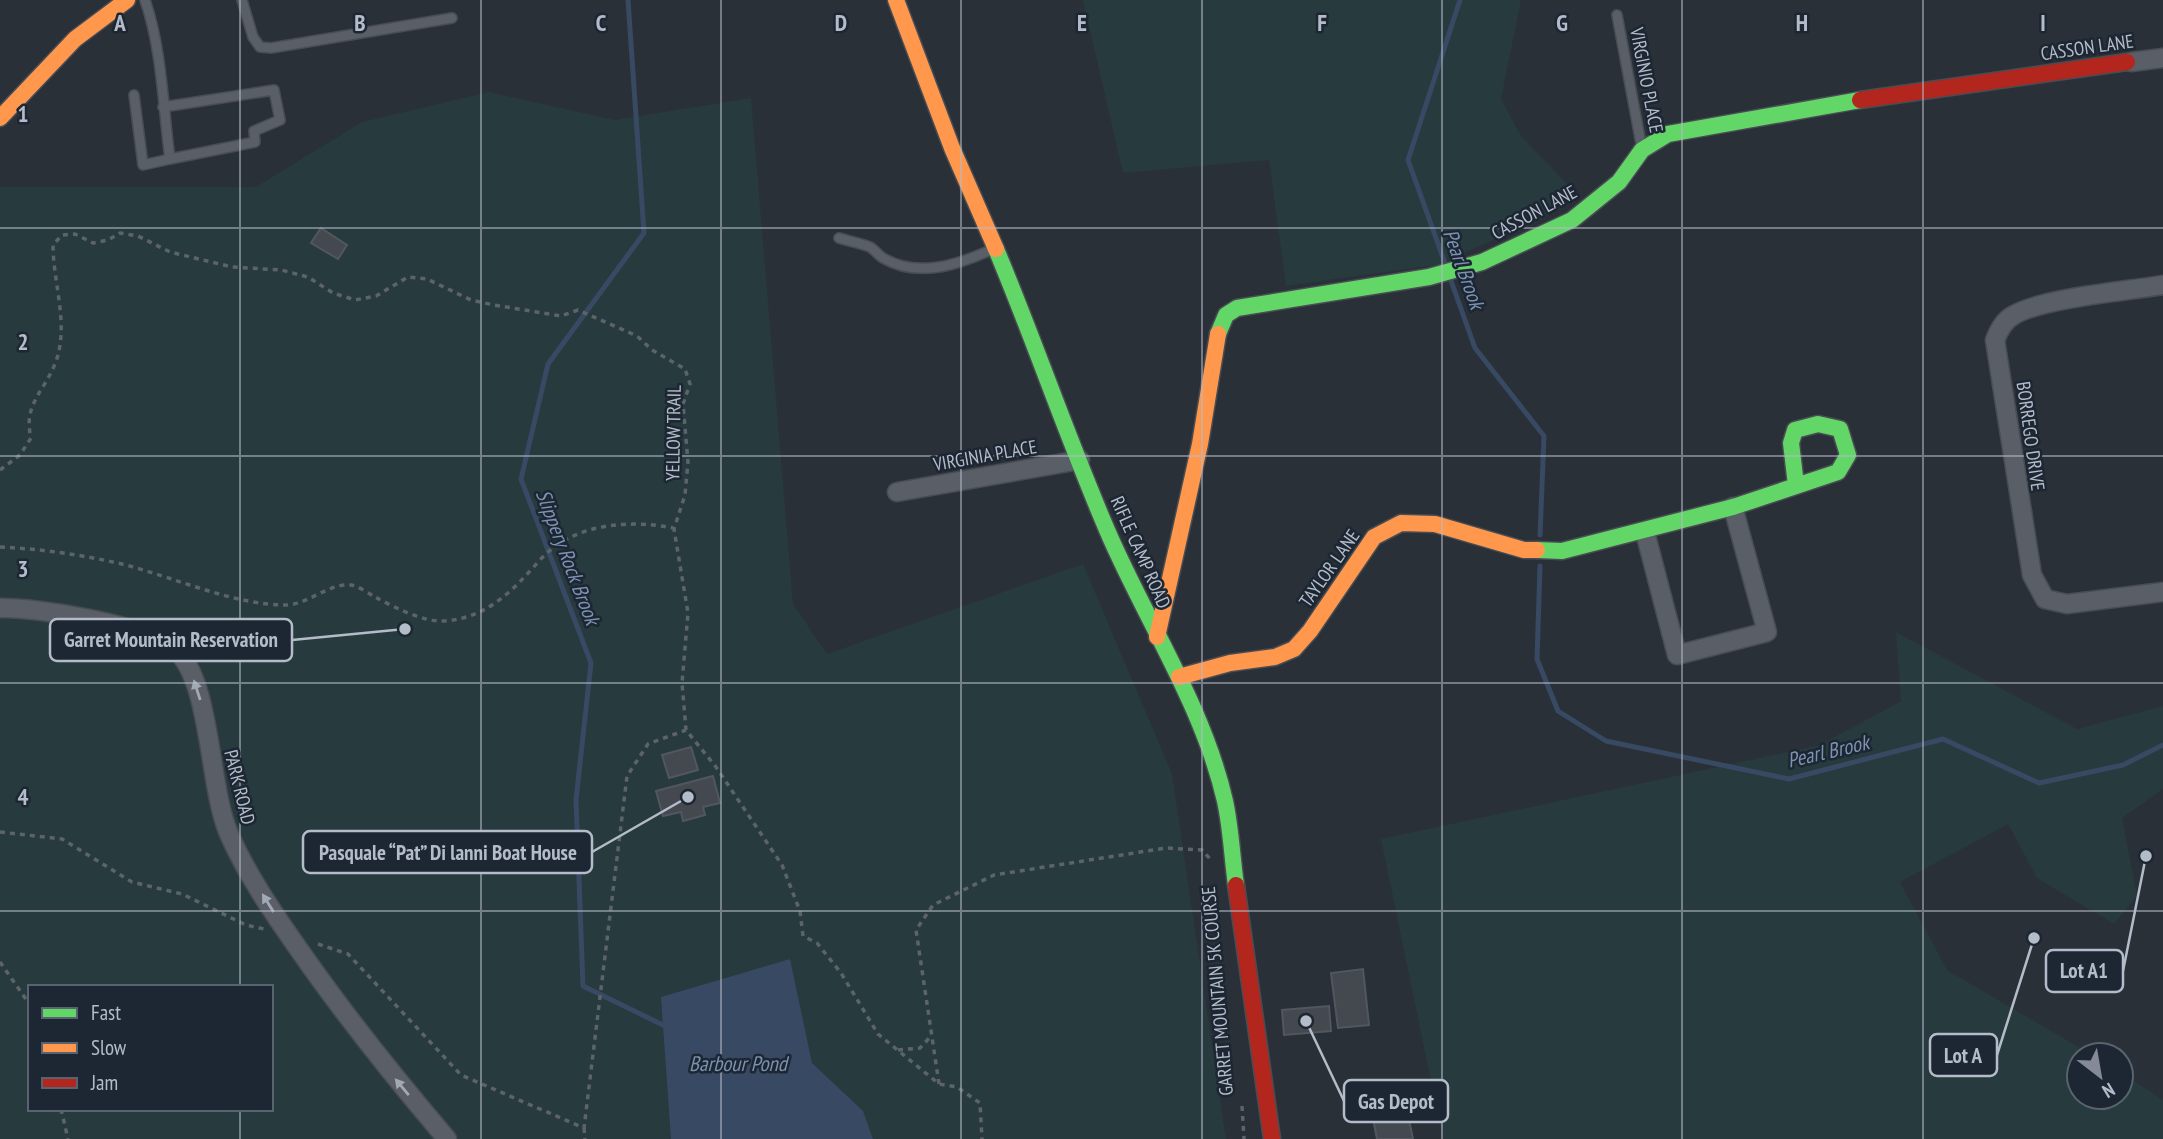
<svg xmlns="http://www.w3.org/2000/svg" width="2163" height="1139" viewBox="0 0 2163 1139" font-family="'PT Sans Narrow',sans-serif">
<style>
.green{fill:#273a3e;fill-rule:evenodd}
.water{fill:#384963}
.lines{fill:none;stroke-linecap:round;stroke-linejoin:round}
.stream{stroke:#384963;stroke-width:5}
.building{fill:#444950;stroke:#52575f;stroke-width:2}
.lane-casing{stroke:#484c53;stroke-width:12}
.street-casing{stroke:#484c53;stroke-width:21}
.fast-casing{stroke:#484c53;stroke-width:19}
.slow-casing{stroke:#484c53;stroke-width:19}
.jam-casing{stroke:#484c53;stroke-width:19}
.path{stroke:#5d636a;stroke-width:3.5;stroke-dasharray:5 5;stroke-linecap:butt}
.lane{stroke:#5a5e66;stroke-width:9}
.street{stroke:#5a5e66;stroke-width:18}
.fast{stroke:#63d668;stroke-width:16}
.slow{stroke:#ff974d;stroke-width:16}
.jam{stroke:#b3261e;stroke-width:16}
.oneway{fill:#a2a9b5}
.grid{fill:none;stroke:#b4bcc9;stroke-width:2;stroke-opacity:0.55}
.labels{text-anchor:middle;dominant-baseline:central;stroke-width:5;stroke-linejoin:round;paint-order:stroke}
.street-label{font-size:19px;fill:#b4bcc9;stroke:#1d2633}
.water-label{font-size:21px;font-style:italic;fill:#7c92b1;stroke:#1d2633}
.grid-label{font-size:23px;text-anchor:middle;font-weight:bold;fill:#b4bcc9;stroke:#1d2633;stroke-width:5;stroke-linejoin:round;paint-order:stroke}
.leader{fill:none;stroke:#b4bcc9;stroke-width:2.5}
.callout-dot{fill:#b4bcc9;stroke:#1d2633;stroke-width:2.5}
.callout{fill:#1d2633;stroke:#b4bcc9;stroke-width:2.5}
.callout-label{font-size:21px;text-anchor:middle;font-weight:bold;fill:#b4bcc9}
</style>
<rect width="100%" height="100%" fill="#2a3038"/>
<g class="green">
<polygon points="1083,0 1521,0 1501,99 1521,136 1576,193 1544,218 1436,265 1286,286 1269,160 1123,173"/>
<path d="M489,92L615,120L751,98L793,604L827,654L1083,564L1172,774L1226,1139H0V187H256L362,122ZM30,987H271V1109H30Z"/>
<polygon points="1896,632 2077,729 2163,706 2163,789 2122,818 2137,896 2114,924 2037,878 2008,824 1900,882 1947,970 2092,1055 2079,1055 2079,1097 2121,1097 2121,1072 2163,1100 2163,1139 1443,1139 1381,839 1820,745 1901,701"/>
</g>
<polygon class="water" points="790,959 812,1063 863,1111 873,1139 671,1139 661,997"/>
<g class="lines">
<g class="stream">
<polyline points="628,0 644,233 548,364 521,479 591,663 576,800 583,986 663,1025"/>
<polyline points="1446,266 1408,160 1460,0"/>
<polyline points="1450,278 1475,348 1544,436 1540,535"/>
<polyline points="1540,566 1537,659 1558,711 1606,741 1789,779 1943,739 2039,783 2123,765 2163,745"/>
</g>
</g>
<g class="building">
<polygon points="321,228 347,245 338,259 311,243"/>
<polygon points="691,747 698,770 669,778 662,755"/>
<polygon points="713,776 720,803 703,807 705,815 683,821 681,812 663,816 656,791"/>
<polygon points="1363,969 1369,1025 1338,1028 1331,973"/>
<polygon points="1329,1006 1331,1031 1284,1035 1282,1010"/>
<polygon points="1402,1086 1413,1139 1377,1139 1368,1093"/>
</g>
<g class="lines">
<defs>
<g id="lane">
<path d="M145,0C162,49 163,107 170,159L255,142L254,131L280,120L274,90L163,107"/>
<polyline points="242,0 253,37 260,47 271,48 452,18"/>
<polyline points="1617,15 1642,149"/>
<polyline points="134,95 143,165 170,159"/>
<path d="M839,238C848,241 861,243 870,247C875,250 878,255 883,258C919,279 960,264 993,249"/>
</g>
<g id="street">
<polyline points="2131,62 2163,58"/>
<path d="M2163,285C2127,291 2043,298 2014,315C2004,320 1999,330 1995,340L2032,575L2045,599L2067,604L2163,592"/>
<polyline points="897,492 1080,460"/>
<polyline points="1645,532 1677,655 1767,632 1733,507"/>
<path d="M0,608C37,607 145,625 174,648C212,680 208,786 229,834C247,875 274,914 300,951C346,1017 395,1078 447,1139"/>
</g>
<g id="fast">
<path d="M996,249C1035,342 1067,437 1107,530C1145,619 1203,705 1225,801C1231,828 1232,857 1236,885"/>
<polyline points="1218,334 1226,315 1237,308 1429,277 1482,262 1572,220 1619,182 1642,150 1668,134 1860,100"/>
<polyline points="1537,550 1562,551 1733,507 1838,472 1848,455 1840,429 1818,424 1795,430 1791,443 1796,485"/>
</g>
<g id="slow">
<polyline points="896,0 952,148 996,249"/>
<polyline points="0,118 75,39 127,0"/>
<polyline points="1157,637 1200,444 1218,334"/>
<polyline points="1179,677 1230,663 1275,657 1294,649 1310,631 1374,537 1401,523 1435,524 1524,550 1537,550"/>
</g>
<g id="jam">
<polyline points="1860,100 2127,62"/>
<polyline points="1236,885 1272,1139"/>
</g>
</defs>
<use href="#lane" class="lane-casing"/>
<use href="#street" class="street-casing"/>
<use href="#fast" class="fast-casing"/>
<use href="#slow" class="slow-casing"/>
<use href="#jam" class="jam-casing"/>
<g class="path">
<path d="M0,470L20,455L31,438C23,405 43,393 55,364C70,326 53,284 53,245L62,235L75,234L93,243L108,240L120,233L138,236L170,252L232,267L281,270L308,277L333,293L355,300L376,296L408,277L427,279L471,300L494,305L561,316L578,310L637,336L652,350L685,369L690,384L683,404L688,462L685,495L674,529L688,613L682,683L686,730L716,767L782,865L800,911L803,936L817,943L841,973L878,1034L939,1084L957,1087L980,1103L982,1139"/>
<path d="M0,547C42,549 84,555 126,565C175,578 235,605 285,605C308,605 328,583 351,585C358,586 368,593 375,597C394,607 422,622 444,621C488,618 513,590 540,560C572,524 628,519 673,528"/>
<polyline points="0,832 62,839 132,882 182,894 246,925 264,929"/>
<polyline points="318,944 348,954 461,1075 584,1128 627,776 648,744 686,730"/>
<polyline points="0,962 30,1005"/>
<polyline points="898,1050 920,1048 932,1035"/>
<polyline points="939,1084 916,930 933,905 994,875 1166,848 1202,850 1212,861"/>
<polyline points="1242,1106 1244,1139"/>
<polyline points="61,1109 68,1139"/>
<polyline points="584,1128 585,1139"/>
</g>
<use href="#lane" class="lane"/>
<use href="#street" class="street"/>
<use href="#fast" class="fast"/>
<use href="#slow" class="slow"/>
<use href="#jam" class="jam"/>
</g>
<defs><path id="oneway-solid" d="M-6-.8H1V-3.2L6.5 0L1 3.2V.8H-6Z" transform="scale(1.75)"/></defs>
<g class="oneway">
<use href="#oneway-solid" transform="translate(197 690) rotate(-108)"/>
<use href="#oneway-solid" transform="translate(268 903) rotate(-122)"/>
<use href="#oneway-solid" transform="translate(402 1087) rotate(-130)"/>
</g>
<path class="grid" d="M240,0V987M481,0V1139M721,0V1139M961,0V1139M1202,0V1139M1442,0V1139M1682,0V1139M1923,0V1139M0,228H2163M0,456H2163M0,683H2163M0,911H2163M240,1109V1139"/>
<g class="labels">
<g class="street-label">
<text transform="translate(2087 47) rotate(-8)">CASSON LANE</text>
<text transform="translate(1647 80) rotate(79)">VIRGINIO PLACE</text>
<text transform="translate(1534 212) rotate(-28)">CASSON LANE</text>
<text transform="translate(673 433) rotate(-89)">YELLOW TRAIL</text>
<text transform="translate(2031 436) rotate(82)">BORREGO DRIVE</text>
<text transform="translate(985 455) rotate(-10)">VIRGINIA PLACE</text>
<text transform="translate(1141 552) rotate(66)">RIFLE CAMP ROAD</text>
<text transform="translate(1329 568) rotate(-55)">TAYLOR LANE</text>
<text transform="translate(240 787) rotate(76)">PARK ROAD</text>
<text transform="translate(1217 991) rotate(-95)">GARRET MOUNTAIN 5K COURSE</text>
</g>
<g class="water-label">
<text transform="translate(1464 269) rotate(70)">Pearl Brook</text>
<text transform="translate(568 557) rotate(69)">Slippery Rock Brook</text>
<text transform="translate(1828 751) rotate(-13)">Pearl Brook</text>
<text x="738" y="1063">Barbour Pond</text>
</g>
</g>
<g class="grid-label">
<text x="120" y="31">A</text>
<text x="360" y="31">B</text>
<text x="601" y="31">C</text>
<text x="841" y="31">D</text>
<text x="1082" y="31">E</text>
<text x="1322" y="31">F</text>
<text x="1562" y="31">G</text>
<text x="1802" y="31">H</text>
<text x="2043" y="31">I</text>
<text x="23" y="122">1</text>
<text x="23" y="350">2</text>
<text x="23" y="577">3</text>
<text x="23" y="805">4</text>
</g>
<path class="leader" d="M405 629L292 640M688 797L592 852M2146 856L2123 971M2034 938L1997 1055M1306 1021L1344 1101"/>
<g class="callout-dot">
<circle cx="405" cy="629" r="7"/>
<circle cx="688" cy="797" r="7"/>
<circle cx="2146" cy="856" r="7"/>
<circle cx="2034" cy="938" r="7"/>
<circle cx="1306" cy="1021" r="7"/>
</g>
<g class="callout">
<rect x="50" y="619" width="242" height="42" rx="7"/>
<rect x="303" y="831" width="289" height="42" rx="7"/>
<rect x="2046" y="950" width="77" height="42" rx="7"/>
<rect x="1930" y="1034" width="67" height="42" rx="7"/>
<rect x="1344" y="1080" width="104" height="42" rx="7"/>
</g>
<g class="callout-label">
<text x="171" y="647">Garret Mountain Reservation</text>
<text x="448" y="860">Pasquale “Pat” Di lanni Boat House</text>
<text x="2084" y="978">Lot A1</text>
<text x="1963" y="1063">Lot A</text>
<text x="1396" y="1109">Gas Depot</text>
</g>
<rect x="28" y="985" width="245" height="126" fill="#1d2633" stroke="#59626f" stroke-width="2"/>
<rect x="42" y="1008" width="35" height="10" fill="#63d668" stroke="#59626f" stroke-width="2"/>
<text x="91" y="1020" font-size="21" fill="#b4bcc9">Fast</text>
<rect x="42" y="1043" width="35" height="10" fill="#ff974d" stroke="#59626f" stroke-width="2"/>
<text x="91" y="1055" font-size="21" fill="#b4bcc9">Slow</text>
<rect x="42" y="1078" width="35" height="10" fill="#b3261e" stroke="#59626f" stroke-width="2"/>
<text x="91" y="1090" font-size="21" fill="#b4bcc9">Jam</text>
<g transform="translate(2100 1076) rotate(149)"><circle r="33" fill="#1d2633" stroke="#59626f" stroke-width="2"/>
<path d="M0-5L12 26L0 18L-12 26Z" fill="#848b96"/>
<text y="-10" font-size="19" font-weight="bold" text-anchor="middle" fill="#b4bcc9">N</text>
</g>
</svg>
